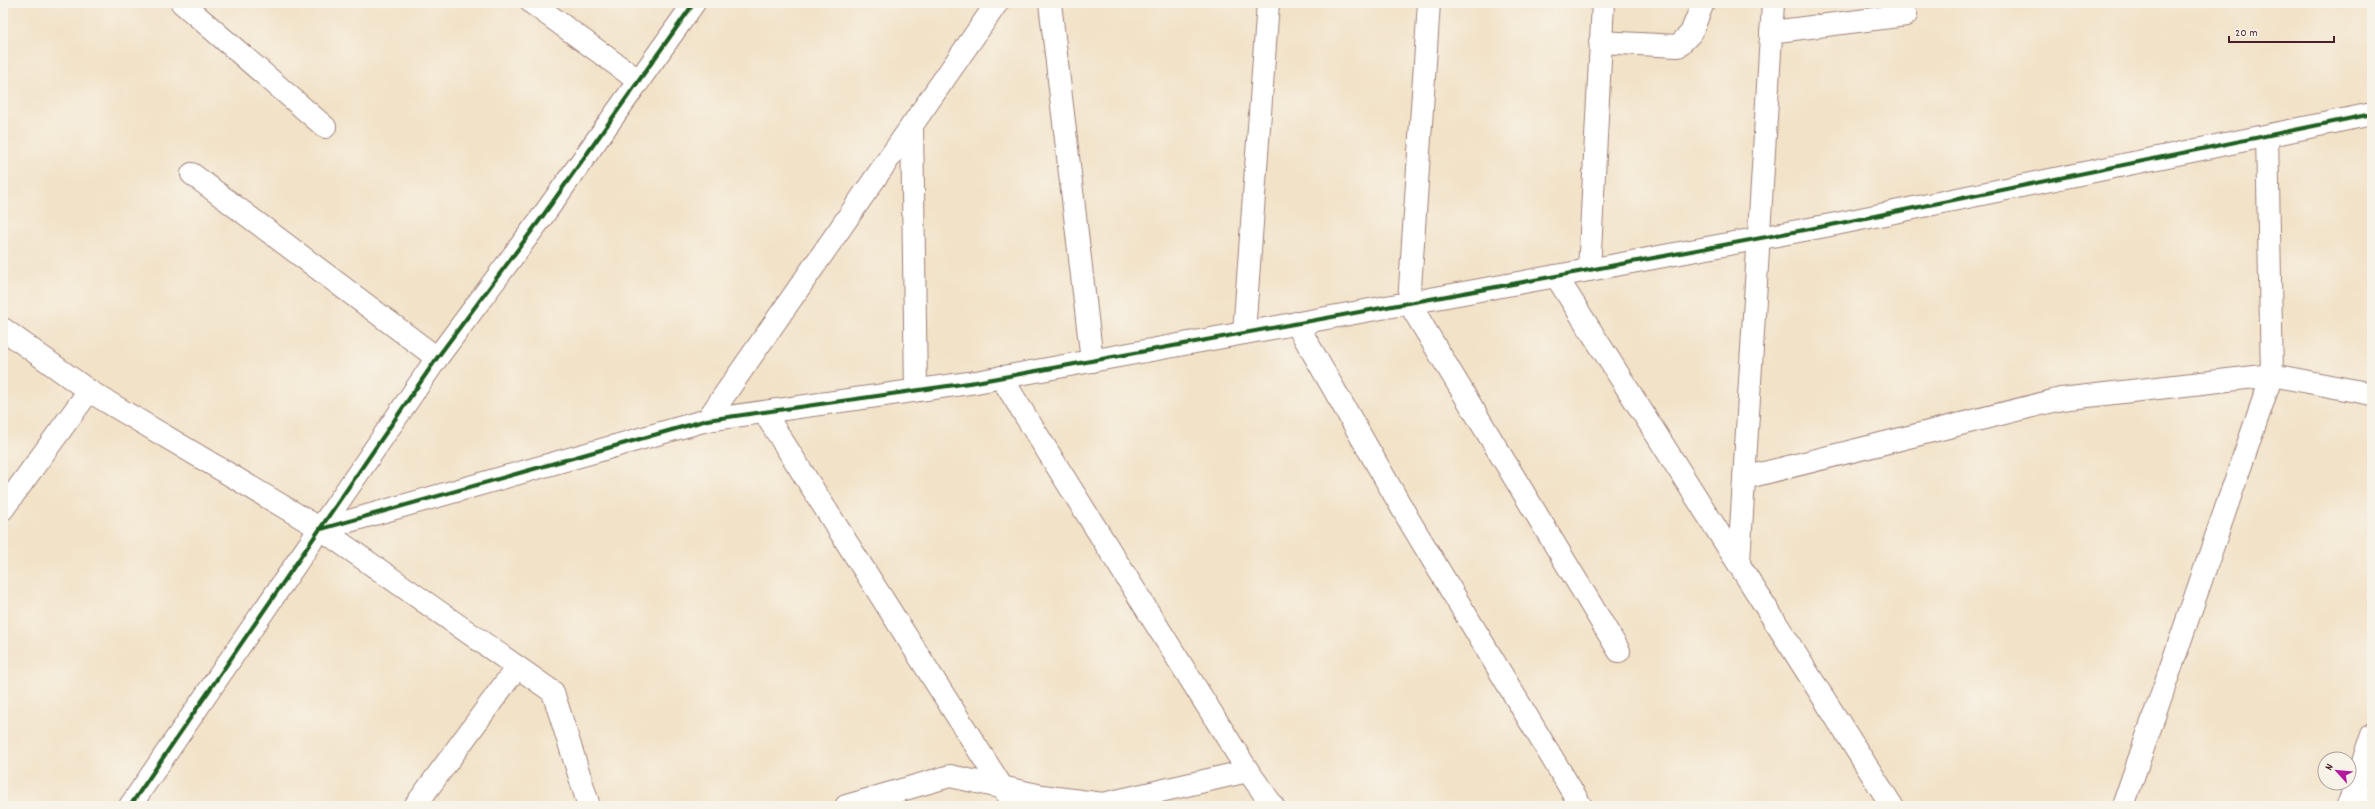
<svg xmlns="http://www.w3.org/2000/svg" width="2375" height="809" viewBox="0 0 2375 809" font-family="Dekko,sans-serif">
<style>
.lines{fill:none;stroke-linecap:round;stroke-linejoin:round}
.minor-casing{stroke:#9e8079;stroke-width:24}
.minor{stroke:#fff;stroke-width:22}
.cycleway-casing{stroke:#f7f3e8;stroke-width:6}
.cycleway{stroke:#1b5e20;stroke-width:4}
</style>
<rect width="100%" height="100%" fill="#f7f3e8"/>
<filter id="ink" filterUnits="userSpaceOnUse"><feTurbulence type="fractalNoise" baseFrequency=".025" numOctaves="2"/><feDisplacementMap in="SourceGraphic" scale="8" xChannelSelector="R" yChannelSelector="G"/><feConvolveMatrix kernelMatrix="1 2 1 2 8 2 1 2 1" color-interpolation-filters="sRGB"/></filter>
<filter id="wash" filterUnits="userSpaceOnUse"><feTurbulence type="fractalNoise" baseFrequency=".012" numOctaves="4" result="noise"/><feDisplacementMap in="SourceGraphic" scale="16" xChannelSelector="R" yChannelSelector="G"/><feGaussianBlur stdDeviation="0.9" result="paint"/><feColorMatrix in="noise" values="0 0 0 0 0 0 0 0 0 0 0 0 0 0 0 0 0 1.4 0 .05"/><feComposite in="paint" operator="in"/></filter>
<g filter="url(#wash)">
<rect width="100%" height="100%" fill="#f2e2c7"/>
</g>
<g filter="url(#ink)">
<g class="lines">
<defs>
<g id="minor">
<polyline points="182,3 325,127"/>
<polyline points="532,3 639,81"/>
<polyline points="1050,3 1092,361"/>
<polyline points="1429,3 1409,303 1619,651"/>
<polyline points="1771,32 1906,15"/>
<polyline points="1600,42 1678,46 1691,33 1703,3"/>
<polyline points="912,125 916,390"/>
<polyline points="192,174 437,358"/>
<polyline points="1589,270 1603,3"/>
<polyline points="1556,276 1892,806"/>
<polyline points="1296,323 1410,522 1581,806"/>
<polyline points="3,329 89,391 321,529 553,692 589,806"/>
<polyline points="1244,333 1268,3"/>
<polyline points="1001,377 1248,771"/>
<polyline points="764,412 1002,787 1016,806"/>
<polyline points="707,420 997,3"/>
<polyline points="1744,478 2061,399 2272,375 2372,394"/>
<polyline points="3,509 89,391"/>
<polyline points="321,529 707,420 976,382 1589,270 1836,224 2372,114"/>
<polyline points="1739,562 1773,3"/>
<polyline points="2350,802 2372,794"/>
<polyline points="130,806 437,358 542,217 694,3"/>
<polyline points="415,806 517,667"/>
<polyline points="846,806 950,776 1042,796 1103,804 1248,771 1273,806"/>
<polyline points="2123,806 2272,375 2267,136"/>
<polyline points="2348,806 2372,735"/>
</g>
</defs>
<use href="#minor" class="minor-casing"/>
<use href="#minor" class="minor"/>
<defs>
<g id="cycleway">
<polyline points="321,529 707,420 976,382 1589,270 1836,224 2372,114"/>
<polyline points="130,806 437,358 542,217 694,3"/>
</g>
</defs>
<use href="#cycleway" class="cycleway-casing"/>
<use href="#cycleway" class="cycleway"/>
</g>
</g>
<rect width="2375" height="809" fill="none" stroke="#f7f3e8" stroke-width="16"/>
<g transform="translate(2337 771) rotate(297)"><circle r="19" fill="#f7f3e8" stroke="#b29e9c"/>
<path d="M0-3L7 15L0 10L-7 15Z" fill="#b5179e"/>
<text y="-6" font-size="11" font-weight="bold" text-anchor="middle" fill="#4a1f2b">N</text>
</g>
<path d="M2229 36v6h105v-6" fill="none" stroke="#4a1f2b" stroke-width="2"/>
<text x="2235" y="36" font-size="12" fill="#4a1f2b" stroke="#f7f3e8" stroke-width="3" paint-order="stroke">20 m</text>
</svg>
